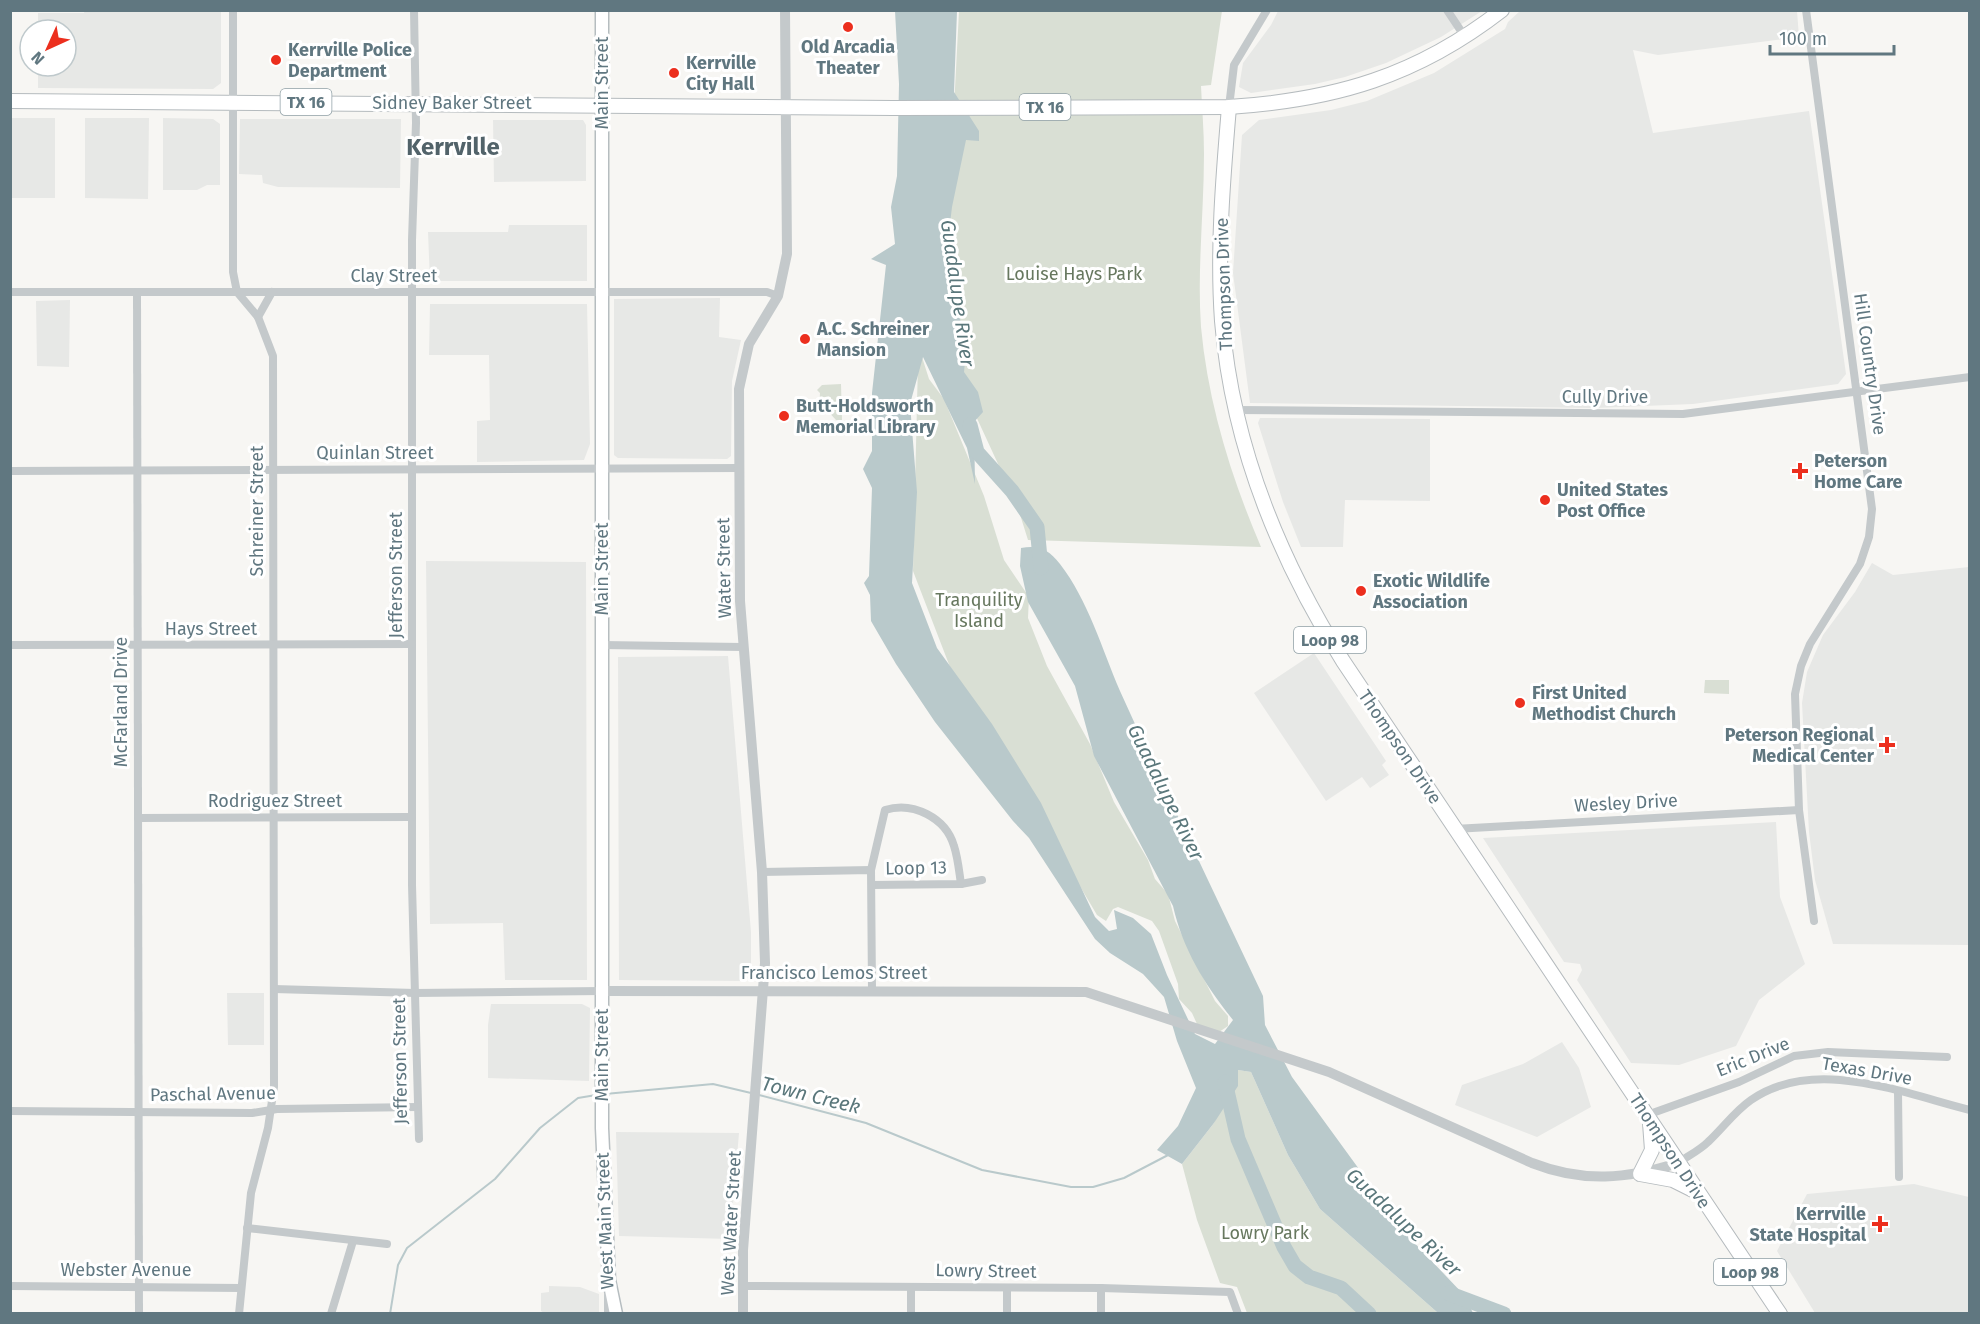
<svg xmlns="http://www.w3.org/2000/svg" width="1980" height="1324" viewBox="0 0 1980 1324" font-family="'Fira Sans',sans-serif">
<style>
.built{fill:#e7e8e6}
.green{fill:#d9dfd4}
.water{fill:#b9c9cb}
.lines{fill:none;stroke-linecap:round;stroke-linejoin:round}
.stream{stroke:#b9c9cb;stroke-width:2}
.river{stroke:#b9c9cb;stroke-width:15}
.secondary-casing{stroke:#b6bdc0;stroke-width:15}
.primary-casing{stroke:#b5bbbe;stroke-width:16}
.minor{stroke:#c4c9cb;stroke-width:8}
.tertiary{stroke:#c4c9cb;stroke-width:10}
.secondary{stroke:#fff;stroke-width:12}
.primary{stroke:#fff;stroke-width:14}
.poi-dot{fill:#ec2f1e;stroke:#fff;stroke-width:2}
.labels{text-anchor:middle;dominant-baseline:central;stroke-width:6;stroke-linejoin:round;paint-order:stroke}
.shield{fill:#fff;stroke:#90a0a6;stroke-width:1.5}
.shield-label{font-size:16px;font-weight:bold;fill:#607780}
.poi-label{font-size:18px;font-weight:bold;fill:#607780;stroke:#fff;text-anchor:start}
.street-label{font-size:18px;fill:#607780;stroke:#fff}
.park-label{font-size:18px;fill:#67785f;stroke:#fff}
.water-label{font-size:20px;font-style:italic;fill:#5a777b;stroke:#fff}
.district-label{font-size:24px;font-weight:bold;fill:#52636a;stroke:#fff}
</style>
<rect width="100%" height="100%" fill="#f7f6f3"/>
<g class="built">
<polygon points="85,10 221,11 221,83 213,89 38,88 38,66 66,66 66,30 38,30 38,13 84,13"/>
<polygon points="1278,11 1482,11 1441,37 1386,63 1345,77 1315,84 1251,93 1239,87 1243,63 1271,25"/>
<polygon points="1520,11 1797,11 1799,37 1658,55 1633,50 1653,133 1809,111 1846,374 1838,384 1693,404 1595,408 1250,403 1233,273 1242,135 1259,120 1331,110 1367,101 1434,73 1505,29 1508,22"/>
<rect x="11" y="118" width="44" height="80"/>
<polygon points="85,118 149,118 148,199 85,198"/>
<polygon points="163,118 213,119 220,124 220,185 207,185 197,190 163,190"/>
<polygon points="240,119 401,119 400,188 278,187 263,183 262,175 239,174"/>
<polygon points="493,120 583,120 586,125 586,181 494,182"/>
<polygon points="509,225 587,225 587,281 430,281 428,232 508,232"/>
<polygon points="720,298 719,337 741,340 732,381 731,456 727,459 618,458 614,455 614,299"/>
<polygon points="70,300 69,367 37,366 36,301"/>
<polygon points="430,304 587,304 590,444 584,460 477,462 477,421 490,420 489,355 429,355"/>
<polygon points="1260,418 1430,419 1430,501 1345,500 1343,547 1301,547 1283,502 1258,423"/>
<polygon points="426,561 586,562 587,980 505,980 503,923 430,924"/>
<polygon points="1872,563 1893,575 1969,567 1969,945 1833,944 1815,880 1809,832 1802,703 1807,672 1823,635 1855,592"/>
<polygon points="1314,653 1386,761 1382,765 1389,775 1370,788 1362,777 1326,801 1254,693"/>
<polygon points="728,656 751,932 751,975 744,981 619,980 618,657"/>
<polygon points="1776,822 1780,897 1805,964 1759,1000 1736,1046 1679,1065 1631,1063 1577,980 1582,970 1580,964 1564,962 1483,838"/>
<polygon points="227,993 264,993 264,1045 228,1045"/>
<polygon points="491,1004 582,1004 590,1008 589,1081 488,1078 488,1025"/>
<polygon points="1562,1042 1579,1068 1591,1107 1537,1137 1455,1105 1462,1085 1523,1064"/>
<polygon points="616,1132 739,1133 730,1239 619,1236"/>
<polygon points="1914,1184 1969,1197 1969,1313 1815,1313 1777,1251 1807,1194"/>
<polygon points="549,1286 580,1287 599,1294 599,1313 546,1314 541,1311 541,1293 549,1292"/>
</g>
<g class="green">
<path d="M959,11H1222L1211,85L1201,86C1202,109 1204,131 1204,154C1204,212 1197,270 1201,327C1208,403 1231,477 1261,547L1028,540L1017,505L951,362L946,263Z"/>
<polygon points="922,357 929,379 944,399 984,496 1004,560 1029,597 1028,618 1047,666 1090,744 1114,802 1148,860 1155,879 1168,894 1175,921 1215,1001 1228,1016 1228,1026 1219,1032 1197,1024 1192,1013 1179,999 1178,984 1159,931 1152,921 1118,907 1113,909 1106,921 1097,915 950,667 913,571 918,362"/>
<polygon points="841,384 842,420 836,420 825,408 819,408 820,393 817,390 822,385"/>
<polygon points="1705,680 1729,680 1729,694 1704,693"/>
<polygon points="1238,1070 1251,1072 1288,1155 1320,1209 1438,1313 1247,1313 1237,1287 1220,1283 1197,1220 1182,1164 1214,1123"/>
</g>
<path class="water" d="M895,11H957L954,92L979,131V141L966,140L952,207L945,264L957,302L966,352L964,372L978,392L983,412L974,422L975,484L967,448L923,357L910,404L917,492L912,583L937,648L992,724L1041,803L1095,917L1109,931L1117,929L1114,910L1133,918L1151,934L1167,975L1195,1034L1215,1044L1233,1020C1205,985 1183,950 1173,906L1094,756L1075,686L1028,602L1020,566L1021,548C1039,545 1048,549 1060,564C1088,600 1102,649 1120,691C1166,793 1215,894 1263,996L1265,1025L1292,1077L1407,1235L1464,1295L1473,1313H1438L1320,1209L1288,1155L1251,1072L1238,1070V1086L1214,1123L1182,1164L1157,1150L1178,1126L1196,1088L1177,1041L1164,997L1143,974L1110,953L1095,939L1029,838L1013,821L935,722L896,664L871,621L870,595L864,583L869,576L872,488L863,469L872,451V393L886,265L871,259L895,244L891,207L897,176L899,84Z"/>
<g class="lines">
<g class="stream">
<polyline points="605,1094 713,1084 751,1093"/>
<polyline points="759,1095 866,1123 982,1170 1071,1187 1093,1187 1124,1178 1170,1154"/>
<polyline points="390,1314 398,1265 407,1248 495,1179 540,1128 578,1098 596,1095"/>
</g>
<g class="river">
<polyline points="970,425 977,452 1012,491 1037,527 1041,568"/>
<polyline points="1225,1082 1238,1139 1284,1247 1295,1266 1309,1277 1341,1288 1369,1314"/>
<polyline points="1448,1293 1504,1314"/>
</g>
<defs>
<polyline id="secondary" points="602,10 602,1128 609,1280 616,1314"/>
<g id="primary">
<path d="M10,101L894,108L1229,107C1335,100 1417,76 1502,10"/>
<path d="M1229,107C1223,178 1217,250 1222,321C1232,443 1279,559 1343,661L1780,1314"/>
<polyline points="1650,1123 1652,1150 1640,1174 1673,1180 1693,1190"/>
</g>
</defs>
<use href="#secondary" class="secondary-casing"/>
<use href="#primary" class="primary-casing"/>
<g class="minor">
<polyline points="233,10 233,272 237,292 258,317 273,356 274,1087 268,1128 251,1193 239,1314"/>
<polyline points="414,10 416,123 412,240 412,885 419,1139"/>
<polyline points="1447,10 1465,37"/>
<polyline points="1806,10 1872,509 1869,537 1860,564 1810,644 1801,666 1795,694 1799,810 1814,921"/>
<polyline points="1229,107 1234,65 1267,10"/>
<polyline points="10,292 767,292 778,296"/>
<polyline points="137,292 139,1314"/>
<polyline points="258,317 272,292"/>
<polyline points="1237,410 1683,414 1970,377"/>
<polyline points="10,471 740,468"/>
<polyline points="10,645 412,644"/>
<polyline points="602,645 742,647"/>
<polyline points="138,818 412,817"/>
<polyline points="1454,829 1799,810"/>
<path d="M871,870L885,810C913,801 946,818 954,846C958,858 959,871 961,884L872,885"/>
<polyline points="762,872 871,870 872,990"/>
<polyline points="961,884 982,880"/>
<polyline points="274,989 415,993 602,991"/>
<polyline points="1898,1092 1899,1177"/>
<polyline points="10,1111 252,1113 277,1109 417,1107"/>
<polyline points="1647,1115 1739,1082 1794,1056 1828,1052 1947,1057"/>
<path d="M1678,1163C1688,1156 1700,1150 1708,1142C1723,1128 1735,1111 1751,1100C1814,1056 1902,1093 1970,1110"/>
<polyline points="247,1228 387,1244"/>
<polyline points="10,1286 241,1288"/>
<polyline points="743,1286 1101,1288 1230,1292 1238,1314"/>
<polyline points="1101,1288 1101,1314"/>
<polyline points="331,1314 353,1241"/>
<polyline points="608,1314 608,1295"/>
<polyline points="911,1314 911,1287"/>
<polyline points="1007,1314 1007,1289"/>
</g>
<g class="tertiary">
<path d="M602,991L1086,992L1329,1072L1532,1163C1583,1183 1627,1179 1678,1163"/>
<polyline points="743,1314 743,1250 765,963 762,872 740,601 739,389 749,344 778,296 787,254 785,10"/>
</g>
<use href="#secondary" class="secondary"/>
<use href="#primary" class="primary"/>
</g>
<g class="poi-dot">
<circle cx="848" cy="27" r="6"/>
<circle cx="276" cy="60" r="6"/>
<circle cx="674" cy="73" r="6"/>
<circle cx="805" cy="339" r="6"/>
<circle cx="784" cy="416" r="6"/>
<path d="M1797 462h6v6h6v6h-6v6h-6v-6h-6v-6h6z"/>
<circle cx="1545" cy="500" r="6"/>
<circle cx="1361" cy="591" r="6"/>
<circle cx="1520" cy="703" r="6"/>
<path d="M1884 736h6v6h6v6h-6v6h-6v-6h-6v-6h6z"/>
<path d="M1877 1215h6v6h6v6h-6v6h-6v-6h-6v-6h6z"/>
</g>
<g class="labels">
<g class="shield">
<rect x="280.5" y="89" width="51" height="26" rx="4.5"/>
<rect x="1019.5" y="94" width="51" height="26" rx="4.5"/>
<rect x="1294" y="627" width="72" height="26" rx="4.5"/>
<rect x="1714" y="1259" width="72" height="26" rx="4.5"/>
</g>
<g class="shield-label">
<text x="306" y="102">TX 16</text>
<text x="1045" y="107">TX 16</text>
<text x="1330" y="640">Loop 98</text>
<text x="1750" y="1272">Loop 98</text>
</g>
<g class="poi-label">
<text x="848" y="47" text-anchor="middle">Old Arcadia<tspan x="848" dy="21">Theater</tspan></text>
<text x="288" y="50">Kerrville Police<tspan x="288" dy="21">Department</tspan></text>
<text x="686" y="63">Kerrville<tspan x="686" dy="21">City Hall</tspan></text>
<text x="817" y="329">A.C. Schreiner<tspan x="817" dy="21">Mansion</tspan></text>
<text x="796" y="406">Butt-Holdsworth<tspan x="796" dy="21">Memorial Library</tspan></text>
<text x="1814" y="461">Peterson<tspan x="1814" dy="21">Home Care</tspan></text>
<text x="1557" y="490">United States<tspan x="1557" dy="21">Post Office</tspan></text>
<text x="1373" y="581">Exotic Wildlife<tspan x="1373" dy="21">Association</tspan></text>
<text x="1532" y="693">First United<tspan x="1532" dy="21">Methodist Church</tspan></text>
<text x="1874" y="735" text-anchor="end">Peterson Regional<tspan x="1874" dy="21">Medical Center</tspan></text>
<text x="1866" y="1214" text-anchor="end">Kerrville<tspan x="1866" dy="21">State Hospital</tspan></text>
</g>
<g class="street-label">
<text transform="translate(602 83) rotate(-90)">Main Street</text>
<text x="452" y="103">Sidney Baker Street</text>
<text x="394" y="276">Clay Street</text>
<text transform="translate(1224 284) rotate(-92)">Thompson Drive</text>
<text transform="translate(1870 364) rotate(82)">Hill Country Drive</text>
<text x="1605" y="397">Cully Drive</text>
<text x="375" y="453">Quinlan Street</text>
<text transform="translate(257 511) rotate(-90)">Schreiner Street</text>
<text transform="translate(724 568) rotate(-91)">Water Street</text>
<text transform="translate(602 569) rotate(-90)">Main Street</text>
<text transform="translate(396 575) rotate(-90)">Jefferson Street</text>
<text x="211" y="629">Hays Street</text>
<text transform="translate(121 702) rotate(-90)">McFarland Drive</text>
<text transform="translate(1400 747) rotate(56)">Thompson Drive</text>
<text x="275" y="801">Rodriguez Street</text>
<text transform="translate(1626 803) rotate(-3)">Wesley Drive</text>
<text transform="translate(916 868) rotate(-1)">Loop 13</text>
<text x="834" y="973">Francisco Lemos Street</text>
<text transform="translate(602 1055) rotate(-90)">Main Street</text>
<text transform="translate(1753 1057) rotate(-22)">Eric Drive</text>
<text transform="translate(400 1061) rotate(-91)">Jefferson Street</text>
<text transform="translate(1867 1071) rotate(10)">Texas Drive</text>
<text transform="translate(213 1094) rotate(-1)">Paschal Avenue</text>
<text transform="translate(1670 1151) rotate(57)">Thompson Drive</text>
<text transform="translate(605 1221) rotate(-92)">West Main Street</text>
<text transform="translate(731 1223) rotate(-87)">West Water Street</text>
<text x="126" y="1270">Webster Avenue</text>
<text transform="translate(986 1271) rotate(1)">Lowry Street</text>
</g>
<g class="park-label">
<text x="1074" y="274">Louise Hays Park</text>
<text x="979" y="600">Tranquility<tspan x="979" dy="21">Island</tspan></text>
<text x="1265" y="1233">Lowry Park</text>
</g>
<g class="water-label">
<text transform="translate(958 293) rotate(82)">Guadalupe River</text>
<text transform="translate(1166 792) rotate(64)">Guadalupe River</text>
<text transform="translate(811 1095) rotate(14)">Town Creek</text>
<text transform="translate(1404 1222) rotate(43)">Guadalupe River</text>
</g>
<g class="district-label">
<text x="453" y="147">Kerrville</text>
</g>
</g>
<rect width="1980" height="1324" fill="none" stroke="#607780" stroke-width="24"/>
<g transform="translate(48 48) rotate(225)"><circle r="28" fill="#ffffff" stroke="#bfc9cc" stroke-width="1.5"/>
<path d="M0-4.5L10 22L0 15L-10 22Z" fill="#ec2f1e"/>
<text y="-9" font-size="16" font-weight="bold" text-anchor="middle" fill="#607780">N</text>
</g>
<path d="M1770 45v9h124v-9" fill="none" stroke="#607780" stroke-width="3"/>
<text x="1779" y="45" font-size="18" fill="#607780" stroke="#ffffff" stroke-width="4.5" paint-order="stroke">100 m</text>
</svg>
